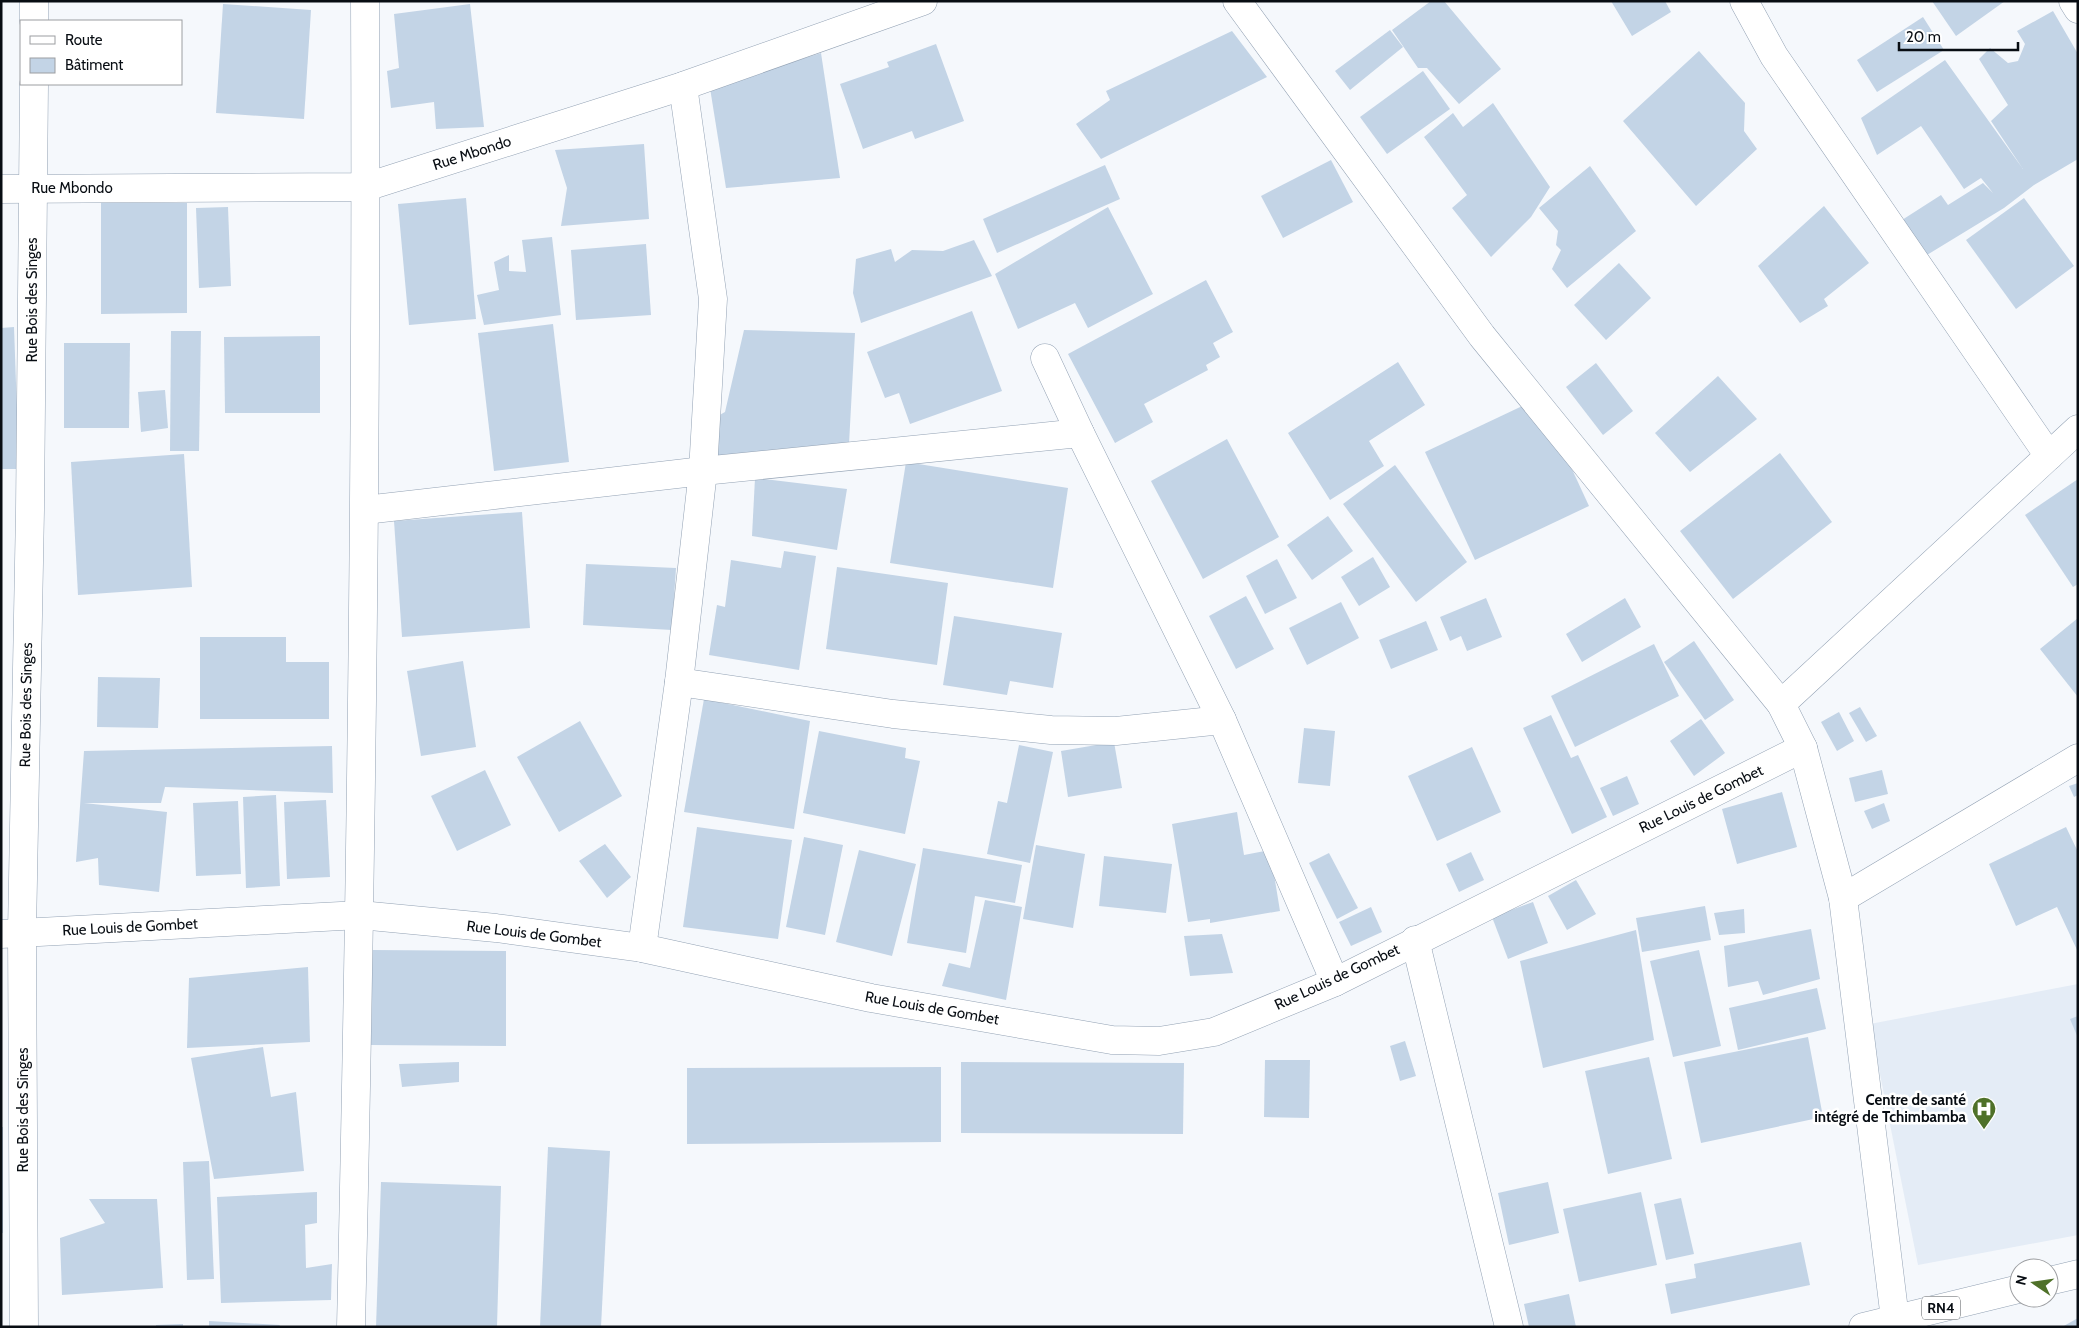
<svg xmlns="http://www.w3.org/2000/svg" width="2079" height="1328" viewBox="0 0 2079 1328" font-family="Cabin,sans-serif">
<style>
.built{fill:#e4ecf6}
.building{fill:#c3d4e6}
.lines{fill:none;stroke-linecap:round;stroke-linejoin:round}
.minor-casing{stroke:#93a2b4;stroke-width:29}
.highway-casing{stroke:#93a2b4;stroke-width:29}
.minor{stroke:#fff;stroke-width:28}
.highway{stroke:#fff;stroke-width:28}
.labels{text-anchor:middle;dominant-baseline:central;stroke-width:5;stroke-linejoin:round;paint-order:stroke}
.shield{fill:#fff;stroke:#52565a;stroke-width:1}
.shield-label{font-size:14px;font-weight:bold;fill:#080d13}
.street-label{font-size:15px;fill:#080d13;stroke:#fff}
.poi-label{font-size:15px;font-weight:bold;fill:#080d13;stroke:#fff;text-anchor:end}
</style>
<rect width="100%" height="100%" fill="#f5f8fc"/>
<polygon class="built" points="2078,984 2078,1235 1918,1265 1870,1024"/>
<g class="building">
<polygon points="1431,1 1444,1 1501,69 1459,104 1427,68 1418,68 1392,30"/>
<polygon points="1611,1 1665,1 1671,12 1632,36"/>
<polygon points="1932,1 2005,1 1956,36"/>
<polygon points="223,4 311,10 304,119 216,113"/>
<polygon points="470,4 484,127 436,129 434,102 391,108 387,71 399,68 394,14"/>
<polygon points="2053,11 2078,54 2078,159 2034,185 2004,208 1922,258 1902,220 1941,195 1948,205 1983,183 1993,193 1981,178 1964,189 1921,126 1877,155 1861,118 1945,60 2023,169 1991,121 2008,105 1979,59 1990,48 2008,63 2018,61 2025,44 2017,31"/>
<polygon points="1923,17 1944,50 1877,92 1857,60"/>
<polygon points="1390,30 1403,47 1350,90 1335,71"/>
<polygon points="1232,31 1267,77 1101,159 1076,124 1110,100 1106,91"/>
<polygon points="936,44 964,121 915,139 912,131 863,149 840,84 889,67 887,62"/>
<polygon points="1699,51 1745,103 1744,131 1757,149 1696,206 1623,121"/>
<polygon points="821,53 840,178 726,188 710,88"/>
<polygon points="1423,71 1450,109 1387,154 1360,117"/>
<polygon points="1493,103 1550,187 1531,217 1491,257 1452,208 1467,195 1424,137 1453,113 1463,127"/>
<polygon points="644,144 649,219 561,226 567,188 555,150"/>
<polygon points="1331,160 1353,202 1283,238 1261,196"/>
<polygon points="1105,165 1120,199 997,253 983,219"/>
<polygon points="1590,166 1636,231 1567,288 1552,269 1561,250 1556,245 1558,231 1539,208"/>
<polygon points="466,198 476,319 409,325 398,204"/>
<polygon points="2024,198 2074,266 2016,309 1966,240"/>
<polygon points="101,203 187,203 187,313 101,314"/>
<polygon points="1824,206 1869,263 1824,299 1828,306 1800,323 1758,266"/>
<polygon points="228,207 231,286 199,288 196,208"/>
<polygon points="1108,207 1153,294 1088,328 1075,303 1018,329 995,274"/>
<polygon points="552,237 561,315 484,325 477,295 499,290 494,262 509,255 509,271 526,272 522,240"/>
<polygon points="974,240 992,276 861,323 853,293 856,259 891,249 895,262 912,250 943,251"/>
<polygon points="646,244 651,315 576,320 571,250"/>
<polygon points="1619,263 1651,298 1606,340 1574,305"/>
<polygon points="1206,280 1233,332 1213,343 1220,357 1206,365 1208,370 1144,404 1153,422 1115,443 1068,354"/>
<polygon points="972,311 1002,391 910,424 899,393 885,398 867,352"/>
<polygon points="553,324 569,462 494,471 478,333"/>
<polygon points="14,327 19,469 1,469 1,328"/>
<polygon points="744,330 855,333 849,444 715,460 716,417 725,412"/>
<polygon points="171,331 201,331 199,451 170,451"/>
<polygon points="320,336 320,413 225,413 224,337"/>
<polygon points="64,343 130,343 129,428 64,428"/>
<polygon points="1398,362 1425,405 1369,441 1384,466 1330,500 1288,433"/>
<polygon points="1596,363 1633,411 1603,435 1566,387"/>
<polygon points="1718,376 1757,419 1690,472 1655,433"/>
<polygon points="165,390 168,428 141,432 138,392"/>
<polygon points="1539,398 1589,506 1475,560 1425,452"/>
<polygon points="1227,439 1279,537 1203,579 1151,481"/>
<polygon points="1780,453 1832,522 1733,599 1680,531"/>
<polygon points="184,454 192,587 78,595 71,462"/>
<polygon points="906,462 1068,488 1053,588 890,563"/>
<polygon points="1395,465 1467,562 1416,602 1343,504"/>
<polygon points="755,478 847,489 837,550 752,536"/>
<polygon points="2078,479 2078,584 2073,587 2025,515"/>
<polygon points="522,512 530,628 402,637 394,521"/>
<polygon points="1328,516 1353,551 1312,580 1287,545"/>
<polygon points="784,551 816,556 799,670 709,655 717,605 725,607 731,560 781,568"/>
<polygon points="1373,557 1390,587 1359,606 1341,577"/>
<polygon points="1277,559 1297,598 1265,614 1246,576"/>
<polygon points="586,564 676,568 672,630 583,625"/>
<polygon points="837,567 948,583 937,665 826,649"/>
<polygon points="1246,596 1274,649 1236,669 1209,616"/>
<polygon points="1486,598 1502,637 1467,651 1461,636 1450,641 1440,617"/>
<polygon points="1625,598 1641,627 1582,662 1566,634"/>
<polygon points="1341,602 1359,638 1307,665 1289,628"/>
<polygon points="954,616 1062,633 1053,688 1010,681 1007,695 943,685"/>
<polygon points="2078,618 2078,697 2040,649"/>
<polygon points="1426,621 1438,650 1391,669 1379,640"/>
<polygon points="200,637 286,637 286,662 329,662 329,719 200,719"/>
<polygon points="1694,641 1734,700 1705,720 1664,662"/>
<polygon points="1654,644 1679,696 1575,747 1551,696"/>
<polygon points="463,661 476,747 421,756 407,671"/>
<polygon points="98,677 160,678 158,728 97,727"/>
<polygon points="704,699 810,721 794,829 684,812"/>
<polygon points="1860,707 1877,736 1866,742 1849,713"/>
<polygon points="1839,712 1854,741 1837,751 1821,722"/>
<polygon points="1551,715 1571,758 1578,755 1607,817 1572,834 1523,728"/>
<polygon points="1701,719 1725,753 1694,776 1670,741"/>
<polygon points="580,721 622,796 559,832 517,757"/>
<polygon points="1304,728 1335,731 1330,786 1298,783"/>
<polygon points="819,731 906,748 905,758 920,761 905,834 803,813"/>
<polygon points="1114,742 1122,788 1068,797 1061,751"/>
<polygon points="1019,745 1053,752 1030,863 987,854 998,801 1007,803"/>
<polygon points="332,746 333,793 165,787 161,803 84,803 167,812 159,892 99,885 98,858 76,862 84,751"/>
<polygon points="1472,747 1501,812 1437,841 1408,776"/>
<polygon points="485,770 511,825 457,851 431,796"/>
<polygon points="1882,770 1888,794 1855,802 1849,778"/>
<polygon points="1627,776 1639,804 1613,816 1600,788"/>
<polygon points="2078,783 2078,795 2074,797 2069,786"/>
<polygon points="1782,792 1797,847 1737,864 1722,809"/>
<polygon points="276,795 280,886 246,888 243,797"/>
<polygon points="326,800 330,877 287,879 284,802"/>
<polygon points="238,801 241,874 196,876 193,803"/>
<polygon points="1884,803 1890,821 1872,829 1864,811"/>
<polygon points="1237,812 1244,855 1270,850 1280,911 1210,923 1210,919 1188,922 1172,824"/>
<polygon points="697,827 792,840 778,939 683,927"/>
<polygon points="2066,827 2078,852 2078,952 2057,907 2016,926 1989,864"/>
<polygon points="804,837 843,845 825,935 786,927"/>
<polygon points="605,844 631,877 607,898 579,861"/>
<polygon points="1036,845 1085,854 1073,928 1023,919"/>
<polygon points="923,848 1022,865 1015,903 975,896 966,953 907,943"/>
<polygon points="859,850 916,864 892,956 836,942"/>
<polygon points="1471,852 1484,880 1459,892 1446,864"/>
<polygon points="1329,853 1358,908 1337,919 1309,863"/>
<polygon points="1104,856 1172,864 1166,913 1099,906"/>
<polygon points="1576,880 1596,914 1567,930 1548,896"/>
<polygon points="985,900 1022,907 1006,1000 942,986 949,963 970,968"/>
<polygon points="1533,902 1548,943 1508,959 1492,917"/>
<polygon points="1705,906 1711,940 1642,952 1636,918"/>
<polygon points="1371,907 1382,932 1351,946 1339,922"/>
<polygon points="1744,909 1745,933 1719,935 1714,913"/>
<polygon points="1811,929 1820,979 1763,995 1758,981 1728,987 1724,946"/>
<polygon points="1636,930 1654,1040 1543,1068 1520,961"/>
<polygon points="1222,934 1233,973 1190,976 1184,936"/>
<polygon points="372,950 506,951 506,1046 371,1045"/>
<polygon points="1699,950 1721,1046 1673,1057 1650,961"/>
<polygon points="308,967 310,1042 187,1048 189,978"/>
<polygon points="1817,988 1826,1029 1738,1050 1729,1008"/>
<polygon points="2078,1016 2078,1038 2070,1019"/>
<polygon points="1808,1037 1823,1117 1701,1143 1684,1062"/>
<polygon points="1405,1041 1416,1076 1400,1081 1390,1046"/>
<polygon points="263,1047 271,1097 296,1092 304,1171 214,1179 191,1058"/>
<polygon points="1649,1057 1672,1159 1608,1174 1585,1071"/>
<polygon points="1265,1060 1310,1060 1309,1118 1264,1117"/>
<polygon points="459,1062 459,1082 402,1087 399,1064"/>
<polygon points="961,1062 1184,1063 1183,1134 961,1133"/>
<polygon points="941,1067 941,1142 687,1144 687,1068"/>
<rect x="1" y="1127" width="2" height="106"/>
<polygon points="548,1147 610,1151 601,1327 540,1327"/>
<polygon points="209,1161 214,1279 187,1280 183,1162"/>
<polygon points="381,1182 501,1186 497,1327 376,1327"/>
<polygon points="1548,1182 1559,1233 1509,1245 1498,1193"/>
<polygon points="317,1192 317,1223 305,1225 306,1268 332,1264 331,1300 221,1303 217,1197"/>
<polygon points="1641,1192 1657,1265 1579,1282 1563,1209"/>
<polygon points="1681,1198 1694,1254 1666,1260 1654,1204"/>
<polygon points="89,1199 157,1199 163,1288 62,1295 60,1238 105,1223"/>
<polygon points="1801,1242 1810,1285 1671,1314 1665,1284 1696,1278 1694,1264"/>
<polygon points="1569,1294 1576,1327 1529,1327 1524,1304"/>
<polygon points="2078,1318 2078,1327 2062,1327"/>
<polygon points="209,1321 280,1325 279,1327 209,1327"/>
<polygon points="183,1324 183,1327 156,1327 156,1325"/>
</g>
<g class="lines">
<defs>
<g id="minor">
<polyline points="1237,1 1482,336 1781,704 1803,748 1843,898 1895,1319"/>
<polyline points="1744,1 1774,56 2049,456"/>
<polyline points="2073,1 2078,9"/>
<polyline points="34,21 34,1"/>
<polyline points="1,189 366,187 683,86 923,1"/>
<polyline points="1045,358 1080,433 1222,720 1335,982"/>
<polyline points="365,510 703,471 1080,433"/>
<polyline points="679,682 893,714 1051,730 1116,731 1222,720"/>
<polyline points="1781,704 2078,429"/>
<polyline points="1843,898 2078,758"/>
<polyline points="1,934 360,915 496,928 642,948 871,998 1112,1040 1159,1041 1214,1032 1335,982 1803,748"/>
<polyline points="1415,940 1509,1327"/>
<polyline points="642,948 679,682 703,471 713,299 683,86"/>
<polyline points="24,1327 22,932 30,510 34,84"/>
<path d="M351,1327C361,885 367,443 365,1"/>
</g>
<g id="highway">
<polyline points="2049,1281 2078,1274"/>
<polyline points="1863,1327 2019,1289"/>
</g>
</defs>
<use href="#minor" class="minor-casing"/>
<use href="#highway" class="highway-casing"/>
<use href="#minor" class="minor"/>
<use href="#highway" class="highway"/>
</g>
<defs>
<symbol id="hospital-pin" viewBox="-11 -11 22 30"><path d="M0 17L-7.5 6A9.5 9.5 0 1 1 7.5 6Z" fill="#4f7129" stroke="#fff"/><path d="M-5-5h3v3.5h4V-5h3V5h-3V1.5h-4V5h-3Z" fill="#fff"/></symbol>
</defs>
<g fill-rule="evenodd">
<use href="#hospital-pin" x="1970" y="1095" width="28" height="38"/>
</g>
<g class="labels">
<rect class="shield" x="1922" y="1296.5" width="38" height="23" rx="4"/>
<g class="shield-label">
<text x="1941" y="1308">RN4</text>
</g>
<g class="street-label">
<text transform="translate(472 153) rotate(-18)">Rue Mbondo</text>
<text x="72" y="188">Rue Mbondo</text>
<text transform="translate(32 300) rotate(-90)">Rue Bois des Singes</text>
<text transform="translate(26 705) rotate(-89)">Rue Bois des Singes</text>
<text transform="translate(1701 799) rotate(-26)">Rue Louis de Gombet</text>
<text transform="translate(130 927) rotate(-3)">Rue Louis de Gombet</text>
<text transform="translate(534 934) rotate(7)">Rue Louis de Gombet</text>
<text transform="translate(1337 977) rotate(-25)">Rue Louis de Gombet</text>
<text transform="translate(932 1008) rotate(10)">Rue Louis de Gombet</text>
<text transform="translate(23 1110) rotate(-90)">Rue Bois des Singes</text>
</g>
<g class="poi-label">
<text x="1966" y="1100">Centre de santé<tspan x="1966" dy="17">intégré de Tchimbamba</tspan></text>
</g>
</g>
<rect width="2079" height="1328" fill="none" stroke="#080d13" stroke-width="5"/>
<rect x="20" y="20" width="162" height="65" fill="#ffffff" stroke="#9c9ea1"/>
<rect x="30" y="36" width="25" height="8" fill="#ffffff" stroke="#9c9ea1"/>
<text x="65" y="45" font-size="15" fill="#080d13">Route</text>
<rect x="30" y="58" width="25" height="15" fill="#c3d4e6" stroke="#9c9ea1"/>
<text x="65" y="70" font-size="15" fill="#080d13">Bâtiment</text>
<g transform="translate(2034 1283) rotate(283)"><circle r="24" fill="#ffffff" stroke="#9c9ea1"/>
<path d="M0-4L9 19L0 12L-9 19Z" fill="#4f7129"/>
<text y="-8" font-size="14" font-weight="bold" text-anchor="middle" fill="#080d13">N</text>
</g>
<path d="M1899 42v8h119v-8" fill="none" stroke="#080d13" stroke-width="2.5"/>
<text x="1906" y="42" font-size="15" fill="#080d13" stroke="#ffffff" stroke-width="4" paint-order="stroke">20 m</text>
</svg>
